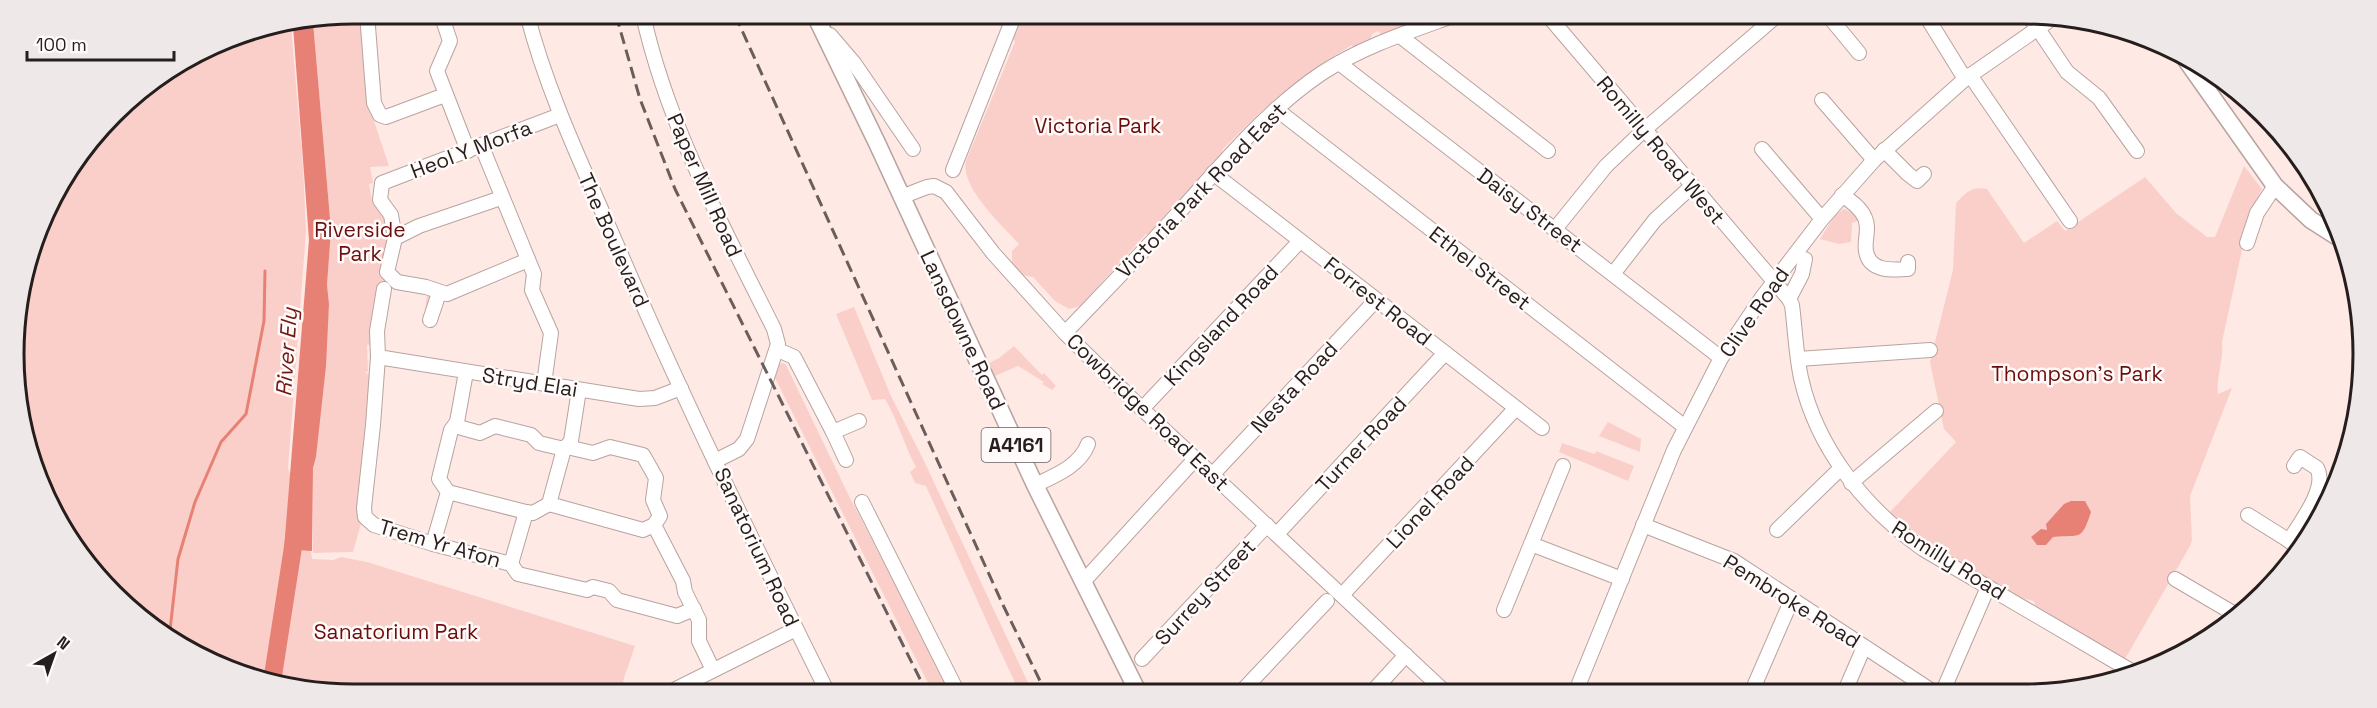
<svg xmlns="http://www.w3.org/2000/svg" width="2377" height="708" viewBox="0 0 2377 708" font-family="'Space Grotesk',sans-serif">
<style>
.green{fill:#facfc9}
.water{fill:#e88175}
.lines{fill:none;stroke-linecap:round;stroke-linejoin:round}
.stream{stroke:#e88175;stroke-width:3}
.river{stroke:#e88175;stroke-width:18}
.minor-casing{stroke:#b8a3a0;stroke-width:16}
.major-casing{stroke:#b8a3a0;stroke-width:19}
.minor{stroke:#fff;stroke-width:14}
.major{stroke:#fff;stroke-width:16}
.rail{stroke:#6a5e5c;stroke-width:3;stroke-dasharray:12 6;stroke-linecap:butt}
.labels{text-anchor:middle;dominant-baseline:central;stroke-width:5;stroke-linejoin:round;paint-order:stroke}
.shield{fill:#fffbfa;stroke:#67605f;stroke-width:1.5}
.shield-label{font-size:20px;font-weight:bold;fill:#261e1d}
.park-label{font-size:21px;fill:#6b0d0c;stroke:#fffbfa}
.street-label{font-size:21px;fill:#261e1d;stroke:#fffbfa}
.water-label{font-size:22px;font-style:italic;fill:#741814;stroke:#fffbfa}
.rim{fill:none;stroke:#261e1d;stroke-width:3}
</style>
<rect width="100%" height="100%" fill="#ffe9e5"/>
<g class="green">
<path d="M354,14H359L370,109L389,166L370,167L373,183L369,184L372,201L376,200C395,224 391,241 383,268L429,291L432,297L424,321L427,294L381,286L373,344L367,345L368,371L365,373L372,375L362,520L353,552L313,553V468L316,457L329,304L327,285L331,230L313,22Z"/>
<path d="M1022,16L1456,18L1438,28L1383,36L1378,31L1372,34L1369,44L1354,49L1352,45C1298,77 1265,106 1222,150L1223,154L1204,172L1203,182L1183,201H1176L1178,205L1151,235L1146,234L1080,306L1069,309L1055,301L1033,277L1022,275L1016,270L1012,263V251L1019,244C1003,226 960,188 966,161L1015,42L1012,36L1018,19Z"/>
<polygon points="291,26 303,167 306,231 288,468 307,525 312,559 333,560 341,557 367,562 635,646 623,681 627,689 287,688 165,637 71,543 25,442 16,310 49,203 129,98 224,39"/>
<path d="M2244,166L2262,189L2250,213L2222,342C2224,360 2216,376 2218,394L2232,388L2190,496L2192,540L2190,546L2125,659L2035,605L2034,601L2022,598C1977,571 1929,547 1890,512L1956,442L1944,429L1930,362L1953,270L1956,203C1967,191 1972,186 1987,189L2024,243L2057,221L2065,231L2145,177L2176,213L2207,237H2215Z"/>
<polygon points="1844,209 1853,213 1858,221 1852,223 1851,242 1839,244 1820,239 1835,215"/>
<path d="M854,307L891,396L924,461L1031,689H1018C986,622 957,554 926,486L915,483L910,472L916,467C904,445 898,421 885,399L872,400L836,314Z"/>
<polygon points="1014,346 1042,375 1044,373 1056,386 1052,390 1042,384 1044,382 1018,366 995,376 989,363 999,358"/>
<polygon points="783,363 786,365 849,496 949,689 931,689 775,378 780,364"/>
<polygon points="1608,422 1641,439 1640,452 1599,436"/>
<polygon points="1562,443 1595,454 1596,451 1634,466 1628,481 1559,452"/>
</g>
<g class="water">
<polygon points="313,22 331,230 327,285 329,304 326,366 316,457 313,468 312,551 284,549 309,240 293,26"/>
<path d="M2071,501H2085L2091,512C2081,542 2081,534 2053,537L2046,545H2037L2031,537L2041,529L2047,530L2046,524L2064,504Z"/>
</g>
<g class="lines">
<polyline class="stream" points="169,639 178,559 195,502 221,442 246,414 264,321 265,271"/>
<polyline class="river" points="272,682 296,528"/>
<defs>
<g id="minor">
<polyline points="367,14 374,103 380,115 386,117 445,95"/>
<polyline points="441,14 450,41 437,71 468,151"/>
<path d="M527,14C548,96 586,173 619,250C683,399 754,544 826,689"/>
<path d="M643,15C668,127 723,226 774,329L778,344L747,439L739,449L715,461"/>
<path d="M1550,18L1789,299L1792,305C1795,329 1796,354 1801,378C1817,449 1865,508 1923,549L2133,672"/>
<polyline points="1831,19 1859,53"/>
<polyline points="1928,19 1965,79"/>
<polyline points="2032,20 2067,72 2099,98 2137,151"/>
<polyline points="830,35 854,63 913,149"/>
<polyline points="1400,36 1548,151"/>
<polyline points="1339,63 1721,358"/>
<polyline points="1970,75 2070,221"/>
<polyline points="1822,100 1874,160"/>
<polyline points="1276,109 1685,427"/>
<polyline points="482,147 534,274 532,290 551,333 544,384"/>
<polyline points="1762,149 1822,219"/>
<polyline points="1884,150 1908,174 1917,181 1924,174"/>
<polyline points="953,170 1014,16"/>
<polyline points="1213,173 1542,428"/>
<path d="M1842,195C1851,201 1861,208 1865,218C1870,229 1864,240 1866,251C1869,272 1893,270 1908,269V262"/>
<polyline points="901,197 927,187 934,186 946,192 993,253 1065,333 1142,409 1443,690"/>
<polyline points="501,198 419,226 395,238 387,272 397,282 426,287 447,294 528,260"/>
<polyline points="1555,229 1606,166 1644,130 1773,19"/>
<polyline points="395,238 391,215 380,200 382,183 560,115"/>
<polyline points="2247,243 2257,213 2275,186"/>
<polyline points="1613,274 1655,220 1692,186"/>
<polyline points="384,289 377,331 378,357 373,425 364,508 365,517 374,525 433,544 511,564 518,574 587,590 593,587 609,591 617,600 677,616 694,609"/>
<polyline points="1789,299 1802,274 1805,259"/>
<polyline points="430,320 439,293"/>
<path d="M1065,333C1104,292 1144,251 1181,210C1225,161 1267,110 1322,73C1360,48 1405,33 1447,18"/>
<polyline points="778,350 794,357 833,432 859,421"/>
<polyline points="378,357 639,399 655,398 681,388"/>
<polyline points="1798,359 1930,350"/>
<polyline points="1142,409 1300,241"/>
<polyline points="455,426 480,433 495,426 531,435 539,443 564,449"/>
<polyline points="833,432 846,460"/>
<polyline points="567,447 593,453 610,447 643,455 656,478 653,500 660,516 654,525 683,581 685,592 699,620 699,641 713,670"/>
<polyline points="1213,474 1376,300"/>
<polyline points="1851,483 1936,411"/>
<path d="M1035,485C1054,476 1080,466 1088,444"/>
<polyline points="448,492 526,512"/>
<polyline points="862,502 956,689"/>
<polyline points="549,504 643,530 654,525"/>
<polyline points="2248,515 2299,547"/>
<polyline points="1643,525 1734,561 1932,691"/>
<polyline points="1777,530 1841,468"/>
<polyline points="1277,534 1445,353"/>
<path d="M2289,541C2299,524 2328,488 2317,468L2300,457L2294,466"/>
<polyline points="433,544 448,492 439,479 451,430 457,422 466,372"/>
<polyline points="1531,544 1622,579"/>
<polyline points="511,564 526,512 533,513 549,504 564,449 571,441 579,390"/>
<polyline points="2175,579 2238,616"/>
<polyline points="1083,582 1196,458"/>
<polyline points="1342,595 1516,408"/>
<polyline points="1504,610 1563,466"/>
<polyline points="1142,659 1267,525"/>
<polyline points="676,689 796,629"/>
<polyline points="1243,690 1327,601"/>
<polyline points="1374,690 1406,655"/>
<polyline points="1576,691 1674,450 1721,358 1763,296 1822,219 1874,160 1965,79 2050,20"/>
<polyline points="1752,691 1792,599"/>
<polyline points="1845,691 1864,647"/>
<polyline points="1943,691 1988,587"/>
</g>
<g id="major">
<polyline points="815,15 877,143 1035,485 1137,690"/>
<polyline points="2186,60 2275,186 2311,220 2336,236"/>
</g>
</defs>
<use href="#minor" class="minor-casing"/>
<use href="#major" class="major-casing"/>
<use href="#minor" class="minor"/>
<use href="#major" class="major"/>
<g class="rail">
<polyline points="616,15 640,99 675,189 925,689"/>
<polyline points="735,15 1003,605 1044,689"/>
</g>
</g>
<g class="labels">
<rect class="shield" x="981.5" y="428" width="69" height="34" rx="4.5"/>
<g class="shield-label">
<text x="1016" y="445">A4161</text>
</g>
<g class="park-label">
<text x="1098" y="125">Victoria Park</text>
<text x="360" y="229">Riverside<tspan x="360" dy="24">Park</tspan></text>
<text x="2077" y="373">Thompson's Park</text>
<text x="396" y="631">Sanatorium Park</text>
</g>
<g class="street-label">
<text transform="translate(471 149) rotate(-21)">Heol Y Morfa</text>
<text transform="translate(1661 150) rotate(50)">Romilly Road West</text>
<text transform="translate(705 185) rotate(66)">Paper Mill Road</text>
<text transform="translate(1201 190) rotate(-46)">Victoria Park Road East</text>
<text transform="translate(1530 210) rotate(37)">Daisy Street</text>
<text transform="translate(614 240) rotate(66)">The Boulevard</text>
<text transform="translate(1480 268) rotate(38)">Ethel Street</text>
<text transform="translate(1378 301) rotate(38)">Forrest Road</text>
<text transform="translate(1754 312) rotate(-55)">Clive Road</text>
<text transform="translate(1221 325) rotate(-47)">Kingsland Road</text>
<text transform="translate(963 330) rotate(65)">Lansdowne Road</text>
<text transform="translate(530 382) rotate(9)">Stryd Elai</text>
<text transform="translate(1294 387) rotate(-47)">Nesta Road</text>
<text transform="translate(1148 412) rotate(44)">Cowbridge Road East</text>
<text transform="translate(1361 444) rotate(-47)">Turner Road</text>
<text transform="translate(1430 502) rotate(-47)">Lionel Road</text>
<text transform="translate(440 543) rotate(16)">Trem Yr Afon</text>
<text transform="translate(757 547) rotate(65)">Sanatorium Road</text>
<text transform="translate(1949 560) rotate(32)">Romilly Road</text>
<text transform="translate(1205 592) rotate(-47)">Surrey Street</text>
<text transform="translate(1792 601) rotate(32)">Pembroke Road</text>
</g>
<g class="water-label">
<text transform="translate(286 352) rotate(-86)">River Ely</text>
</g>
</g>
<path d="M0 0H2377V708H0ZM354 24H2023A330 330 0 0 1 2353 354V354A330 330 0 0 1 2023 684H354A330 330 0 0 1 24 354V354A330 330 0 0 1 354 24Z" fill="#eee9e8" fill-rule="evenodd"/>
<path class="rim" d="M354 24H2023A330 330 0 0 1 2353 354V354A330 330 0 0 1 2023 684H354A330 330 0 0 1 24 354V354A330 330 0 0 1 354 24Z"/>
<g transform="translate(54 654) rotate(40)" stroke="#fffbfa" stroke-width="4.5" paint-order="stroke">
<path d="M0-4.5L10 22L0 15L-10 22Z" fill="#261e1d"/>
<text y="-9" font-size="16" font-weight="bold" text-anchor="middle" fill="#261e1d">N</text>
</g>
<path d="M27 51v9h147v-9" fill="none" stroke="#261e1d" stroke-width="3"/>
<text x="36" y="51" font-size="18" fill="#261e1d" stroke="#fffbfa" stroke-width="4.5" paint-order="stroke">100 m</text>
</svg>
